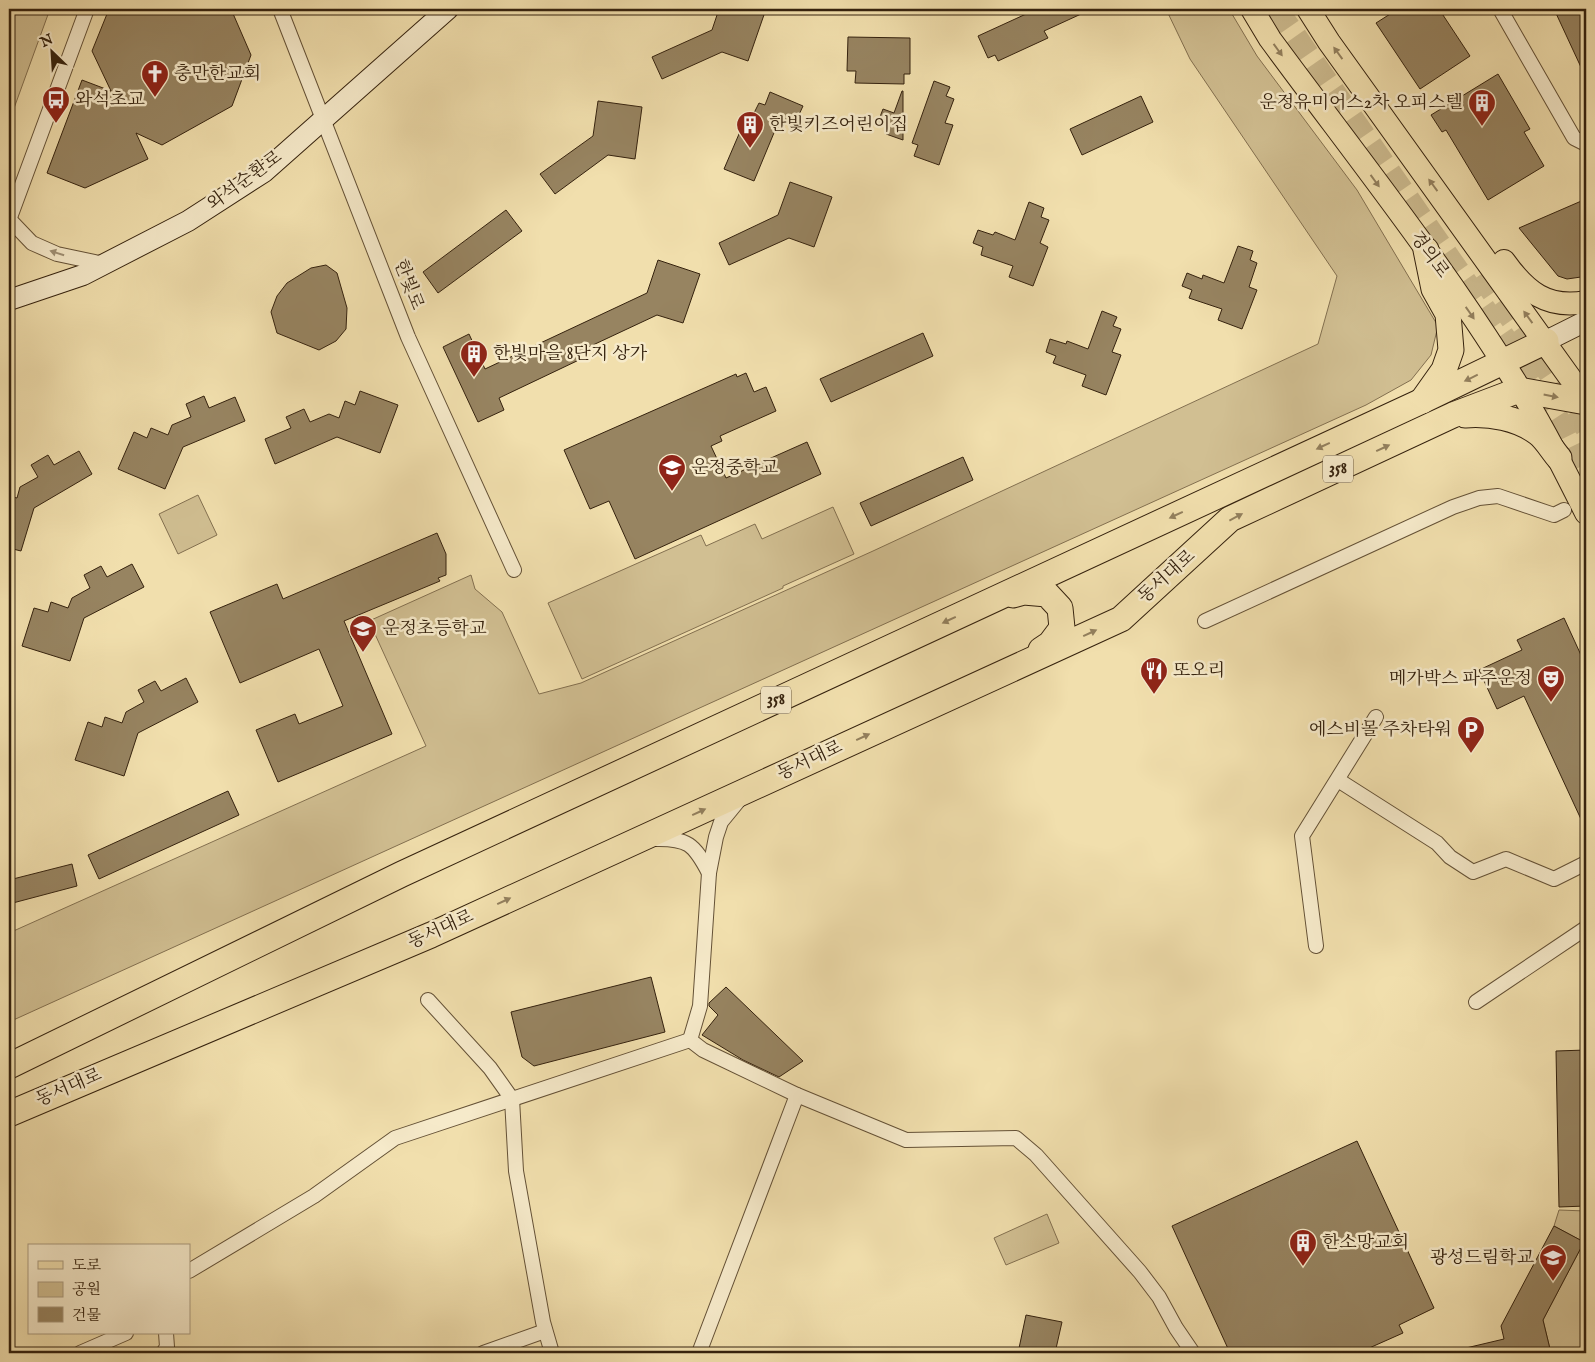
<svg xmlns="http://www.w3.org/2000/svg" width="1595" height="1362" viewBox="0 0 1595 1362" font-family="'IM FELL English','Noto Serif KR',serif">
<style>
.green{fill:#d1bf92;stroke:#837050}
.building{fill:#978461;stroke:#35220e}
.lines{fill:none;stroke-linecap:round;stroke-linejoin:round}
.primary-tunnel{stroke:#cbb98d;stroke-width:22;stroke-dasharray:22 11;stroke-linecap:butt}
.street-casing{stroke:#645136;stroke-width:16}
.secondary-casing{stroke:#35220e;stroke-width:22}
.primary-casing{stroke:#35220e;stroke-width:24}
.highway-casing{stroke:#35220e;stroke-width:27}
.street{stroke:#f6eaca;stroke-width:14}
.secondary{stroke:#f6eaca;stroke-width:20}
.primary{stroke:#f1dfad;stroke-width:22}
.highway{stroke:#f1dfad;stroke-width:25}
.oneway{fill:#93805e}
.oneway2{fill:#9f9075}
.labels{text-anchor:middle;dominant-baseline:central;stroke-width:5;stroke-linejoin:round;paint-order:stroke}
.shield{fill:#f6eaca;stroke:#6f5e46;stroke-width:1}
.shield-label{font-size:16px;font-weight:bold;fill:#35220e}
.poi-label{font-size:18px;fill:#35220e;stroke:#f6eaca;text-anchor:start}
.street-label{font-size:18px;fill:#35220e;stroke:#f6eaca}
</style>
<rect width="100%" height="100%" fill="#f1dfad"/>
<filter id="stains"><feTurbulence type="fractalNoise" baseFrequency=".004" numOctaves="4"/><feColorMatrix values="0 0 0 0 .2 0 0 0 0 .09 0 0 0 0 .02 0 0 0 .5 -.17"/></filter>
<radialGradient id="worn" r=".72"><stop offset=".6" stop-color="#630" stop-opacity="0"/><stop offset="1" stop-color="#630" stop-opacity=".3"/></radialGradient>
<g class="green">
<polygon points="9,9 50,9 9,122"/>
<polygon points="1166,9 1229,9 1257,56 1357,190 1438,326 1431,355 1411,380 1366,405 9,1022 9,933 426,746 369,621 471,575 475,589 502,612 539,694 581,683 873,551 1318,344 1337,276 1190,59"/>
<polygon points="198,495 217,535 178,554 159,514"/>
<polygon points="833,507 854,554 783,586 783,588 582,679 548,603 701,535 706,546 755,524 762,539"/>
<polygon points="1559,1210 1586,1211 1586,1353 1551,1353 1543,1320 1584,1242 1554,1226"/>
<polygon points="1047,1214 1059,1243 1006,1265 994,1238"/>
</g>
<g class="building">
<polygon points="109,9 231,9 251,55 232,106 162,145 136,133 148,159 85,188 47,173 82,80 111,91 92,51"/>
<polygon points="719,9 766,9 748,61 722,52 662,79 652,57 712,30"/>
<polygon points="1037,9 1092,9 1044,31 1048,38 998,61 995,55 988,58 978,36"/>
<polygon points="1398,9 1439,9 1470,56 1420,89 1376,23"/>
<polygon points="1554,9 1586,9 1586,78"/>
<polygon points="848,37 910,38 910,74 904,74 904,84 855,83 856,71 847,71"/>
<polygon points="1498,74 1530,129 1524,132 1544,166 1488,200 1446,130 1442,132 1431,115"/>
<polygon points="934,81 950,87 946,96 954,99 945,123 953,125 939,165 914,156 918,145 912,143"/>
<polygon points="902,91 903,91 903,140 886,134 889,126 878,122 883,109 894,113"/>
<polygon points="770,92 803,106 797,119 788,115 781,130 776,128 754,181 724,169 748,113 753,115 759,103 765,105"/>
<polygon points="1141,96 1153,122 1082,155 1070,129"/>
<polygon points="598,101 642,107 635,159 608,155 555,194 540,174 593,136"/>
<polygon points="790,182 832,197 814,247 789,238 729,265 719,243 778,215"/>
<polygon points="1586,199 1586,274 1581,277 1567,279 1558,276 1519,228"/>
<polygon points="1029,202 1044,208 1041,217 1049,220 1040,243 1048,247 1033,286 1009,277 1013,266 981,255 983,247 973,243 978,230 993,235 995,232 1015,240"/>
<polygon points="506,210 522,231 438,293 423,272"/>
<polygon points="1238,246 1253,251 1250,260 1257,263 1249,287 1257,290 1242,329 1218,320 1222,309 1189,298 1192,290 1182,286 1187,273 1202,279 1203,275 1224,283"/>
<polygon points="658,260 700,274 683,323 657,315 578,352 581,359 499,398 504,410 478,422 443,347 469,334 485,369 647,293"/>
<polygon points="326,265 337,273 347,308 346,329 336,341 319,350 277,333 271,312 277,296 287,283 311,268"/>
<polygon points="1102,311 1117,317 1113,326 1121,329 1112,352 1121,355 1106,395 1082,386 1086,375 1053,363 1056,356 1046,352 1050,339 1066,344 1067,341 1088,349"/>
<polygon points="923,333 933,356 831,402 820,379"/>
<polygon points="746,373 754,392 766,387 776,411 720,436 722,441 711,446 726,478 807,442 821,474 635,559 609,501 590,509 564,450 736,374 737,377"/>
<polygon points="360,391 398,405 380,453 337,437 275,464 265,439 291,428 286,417 304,409 310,422 329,414 339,418 345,401 355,405"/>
<polygon points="204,396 209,408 235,397 245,421 183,447 165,489 118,469 134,432 147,438 151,428 168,435 172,425 191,417 186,404"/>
<polygon points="79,451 92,474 34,508 21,551 9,548 9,496 17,498 20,487 38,477 31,465 48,455 54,465"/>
<polygon points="963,457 973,480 871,526 860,503"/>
<polygon points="437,533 446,554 446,575 438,578 440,581 344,621 392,734 278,782 256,730 295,714 299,724 343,706 319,649 240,683 210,612 277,584 283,599"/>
<polygon points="132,564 144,587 84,618 70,661 22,646 34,608 48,612 51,602 68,608 72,598 90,588 84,575 101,566 107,577"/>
<polygon points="1564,618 1586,666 1586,830 1524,696 1497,709 1479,670 1522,650 1517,640"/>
<polygon points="186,678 198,702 138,733 124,776 75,760 88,722 102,727 105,717 122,723 126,712 144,702 138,690 155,681 161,691"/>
<polygon points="228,791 239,815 99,879 88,855"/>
<polygon points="72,864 77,886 9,904 9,880"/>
<polygon points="651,977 665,1032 534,1066 522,1057 511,1012"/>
<polygon points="726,987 803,1061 779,1077 743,1060 702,1035 718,1015 709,1006 709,1003"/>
<polygon points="1586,1050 1586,1206 1559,1207 1556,1051"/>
<polygon points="1357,1141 1434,1308 1399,1325 1403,1333 1358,1353 1230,1353 1172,1226"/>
<polygon points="1554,1226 1584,1242 1543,1320 1551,1353 1466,1353 1466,1348 1504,1339 1501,1326"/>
<polygon points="1026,1315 1062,1322 1055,1353 1018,1353"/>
</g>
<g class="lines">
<g class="primary-tunnel">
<polyline points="1277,9 1510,345 1561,423 1586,474"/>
<polyline points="1480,275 1540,360 1586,428"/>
</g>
<defs>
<g id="street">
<polyline points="280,9 408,337 514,570"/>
<polyline points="1500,9 1574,138 1586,144"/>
<polyline points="9,219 32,243 57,254 104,264"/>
<polyline points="9,220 87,9"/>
<polyline points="1205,621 1453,507 1479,498 1498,496 1554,515 1564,510"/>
<polyline points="1338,780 1437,843 1450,857 1473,872 1506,859 1554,879 1586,863"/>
<path d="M654,839C688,838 694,844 709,873"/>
<polyline points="1316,946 1302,836 1376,717"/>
<polyline points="428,1000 490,1068 512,1099 516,1171 543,1322 552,1353"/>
<polyline points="1476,1002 1586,928"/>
<polyline points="690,1040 703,1050 797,1095 906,1140 1016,1138 1036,1155 1140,1272 1159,1297 1176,1328 1193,1353"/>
<polyline points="690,1040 700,1006 709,873 716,837 721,822 739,800"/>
<polyline points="189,1271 314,1196 395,1138 690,1040"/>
<polyline points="80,1353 126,1333"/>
<polyline points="163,1353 167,1347 166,1333"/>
<polyline points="483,1353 545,1331"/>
<polyline points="699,1353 797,1095"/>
</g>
<g id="secondary">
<polyline points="9,300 83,275 188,221 264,172 448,9"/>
<polyline points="1546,341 1586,321"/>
</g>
<g id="primary">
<path d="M1252,9L1270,39C1348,145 1431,249 1502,361C1534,409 1560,461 1586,513"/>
<polyline points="1308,9 1329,42 1586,400"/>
<path d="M1504,261C1526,292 1547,309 1586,302"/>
</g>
<g id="highway">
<polyline points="1422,401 1444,370 1451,350 1448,314 1434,289 1426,250"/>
<path d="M1465,415C1490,413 1518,418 1538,433C1546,439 1552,450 1559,458"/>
<polyline points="1013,595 1024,592 1047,594 1060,608 1062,628 1050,644 1041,650"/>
<polyline points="9,1066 402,874 1422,401 1546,341"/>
<polyline points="9,1114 431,935 1121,619 1230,519 1453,415 1519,390 1586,402"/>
</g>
</defs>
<use href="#street" class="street-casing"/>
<use href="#secondary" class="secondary-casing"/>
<use href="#primary" class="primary-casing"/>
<use href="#highway" class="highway-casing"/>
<use href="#street" class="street"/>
<use href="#secondary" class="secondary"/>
<use href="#primary" class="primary"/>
<use href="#highway" class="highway"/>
</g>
<defs><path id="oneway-solid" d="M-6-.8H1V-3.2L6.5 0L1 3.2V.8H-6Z" transform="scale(1.25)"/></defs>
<g class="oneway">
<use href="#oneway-solid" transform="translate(1278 50) rotate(54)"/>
<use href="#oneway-solid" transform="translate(1338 53) rotate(-126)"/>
<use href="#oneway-solid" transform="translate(1375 181) rotate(54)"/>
<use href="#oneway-solid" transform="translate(1433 185) rotate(-126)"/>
<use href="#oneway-solid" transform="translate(1470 313) rotate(55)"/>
<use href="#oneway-solid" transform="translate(1528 317) rotate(-126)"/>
<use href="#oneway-solid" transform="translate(1471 378) rotate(154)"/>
<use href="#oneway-solid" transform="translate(1551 396) rotate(11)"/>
<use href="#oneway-solid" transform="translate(1323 446) rotate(155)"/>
<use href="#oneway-solid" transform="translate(1383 448) rotate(-25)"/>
<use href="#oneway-solid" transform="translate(1176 515) rotate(155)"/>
<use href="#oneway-solid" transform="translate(1236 517) rotate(-28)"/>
<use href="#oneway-solid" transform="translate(949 620) rotate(155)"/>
<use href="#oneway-solid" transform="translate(1090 633) rotate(-25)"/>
<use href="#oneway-solid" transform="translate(863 737) rotate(-25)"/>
<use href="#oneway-solid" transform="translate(699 812) rotate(-25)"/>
<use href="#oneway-solid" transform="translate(504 901) rotate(-25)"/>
</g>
<use class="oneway2" href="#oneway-solid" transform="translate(57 253) rotate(-162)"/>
<defs>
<symbol id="church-pin" viewBox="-11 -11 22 30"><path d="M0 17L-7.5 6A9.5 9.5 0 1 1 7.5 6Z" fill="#8f2418" stroke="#f6eaca"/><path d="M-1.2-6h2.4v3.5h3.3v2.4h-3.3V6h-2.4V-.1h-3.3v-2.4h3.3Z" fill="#fff"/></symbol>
<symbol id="bus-pin" viewBox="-11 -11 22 30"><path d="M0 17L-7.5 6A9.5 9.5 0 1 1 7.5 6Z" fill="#8f2418" stroke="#f6eaca"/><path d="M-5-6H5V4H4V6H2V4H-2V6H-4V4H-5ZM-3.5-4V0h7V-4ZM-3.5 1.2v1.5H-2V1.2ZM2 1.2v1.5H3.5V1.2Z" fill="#fff"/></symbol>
<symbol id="building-pin" viewBox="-11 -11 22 30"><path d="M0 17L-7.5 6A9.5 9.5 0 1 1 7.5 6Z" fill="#8f2418" stroke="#f6eaca"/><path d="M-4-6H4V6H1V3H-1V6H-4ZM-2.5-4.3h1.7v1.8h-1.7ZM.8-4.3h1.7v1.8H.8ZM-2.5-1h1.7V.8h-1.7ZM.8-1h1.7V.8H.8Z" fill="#fff"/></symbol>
<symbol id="school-pin" viewBox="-11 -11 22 30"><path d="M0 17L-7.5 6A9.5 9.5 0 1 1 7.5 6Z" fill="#8f2418" stroke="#f6eaca"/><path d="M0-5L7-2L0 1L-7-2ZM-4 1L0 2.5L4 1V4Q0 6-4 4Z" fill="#fff"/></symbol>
<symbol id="restaurant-pin" viewBox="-11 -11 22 30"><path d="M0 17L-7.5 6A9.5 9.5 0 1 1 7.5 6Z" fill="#8f2418" stroke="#f6eaca"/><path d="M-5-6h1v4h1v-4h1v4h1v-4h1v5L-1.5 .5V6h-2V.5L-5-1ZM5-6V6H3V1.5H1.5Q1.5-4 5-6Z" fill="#fff"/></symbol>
<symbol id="theatre-pin" viewBox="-11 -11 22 30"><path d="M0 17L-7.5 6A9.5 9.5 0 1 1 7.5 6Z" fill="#8f2418" stroke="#f6eaca"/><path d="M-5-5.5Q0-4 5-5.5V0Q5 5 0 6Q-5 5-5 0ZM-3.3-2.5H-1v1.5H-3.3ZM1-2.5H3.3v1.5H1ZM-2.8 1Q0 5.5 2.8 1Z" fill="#fff"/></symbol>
<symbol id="parking-pin" viewBox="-11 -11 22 30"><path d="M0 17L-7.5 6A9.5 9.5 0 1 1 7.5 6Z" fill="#8f2418" stroke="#f6eaca"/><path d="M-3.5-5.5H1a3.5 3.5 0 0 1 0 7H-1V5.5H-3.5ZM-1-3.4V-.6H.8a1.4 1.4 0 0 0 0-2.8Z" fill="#fff"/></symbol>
</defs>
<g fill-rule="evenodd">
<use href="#church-pin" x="139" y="58" width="32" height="43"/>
<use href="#bus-pin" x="40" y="84" width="32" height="43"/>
<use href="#building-pin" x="1466" y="87" width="32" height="43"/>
<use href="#building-pin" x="734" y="109" width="32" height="43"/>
<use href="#building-pin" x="458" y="338" width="32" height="43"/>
<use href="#school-pin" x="656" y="452" width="32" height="43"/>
<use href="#school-pin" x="347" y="613" width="32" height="43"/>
<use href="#restaurant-pin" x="1138" y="655" width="32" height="43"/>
<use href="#theatre-pin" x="1535" y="663" width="32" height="43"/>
<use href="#parking-pin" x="1455" y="714" width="32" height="43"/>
<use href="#building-pin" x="1287" y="1227" width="32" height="43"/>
<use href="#school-pin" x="1537" y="1242" width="32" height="43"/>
</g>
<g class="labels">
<g class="shield">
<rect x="1323" y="455.5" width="30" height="27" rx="4"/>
<rect x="761" y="686.5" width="30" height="27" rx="4"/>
</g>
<g class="shield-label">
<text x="1338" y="469">358</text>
<text x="776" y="700">358</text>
</g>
<g class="poi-label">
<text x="174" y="74">충만한교회</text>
<text x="75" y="100">와석초교</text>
<text x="1463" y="103" text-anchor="end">운정유미어스2차 오피스텔</text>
<text x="769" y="125">한빛키즈어린이집</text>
<text x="493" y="354">한빛마을 8단지 상가</text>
<text x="691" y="468">운정중학교</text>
<text x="382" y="629">운정초등학교</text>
<text x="1173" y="671">또오리</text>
<text x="1532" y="679" text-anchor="end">메가박스 파주운정</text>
<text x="1452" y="730" text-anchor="end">에스비몰 주차타워</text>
<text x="1322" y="1243">한소망교회</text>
<text x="1534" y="1258" text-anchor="end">광성드림학교</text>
</g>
<g class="street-label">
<text transform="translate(245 181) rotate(-36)">와석순환로</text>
<text transform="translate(1429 255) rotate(54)">경의로</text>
<text transform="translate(408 285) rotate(69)">한빛로</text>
<text transform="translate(1167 577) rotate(-42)">동서대로</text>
<text transform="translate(810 761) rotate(-25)">동서대로</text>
<text transform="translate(441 930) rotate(-24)">동서대로</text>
<text transform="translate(69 1088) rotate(-23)">동서대로</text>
</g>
</g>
<rect width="1595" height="1362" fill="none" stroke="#f1dfad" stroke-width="30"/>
<rect x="10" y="10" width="1575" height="1342" fill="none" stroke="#35220e" stroke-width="2.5"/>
<rect x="15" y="15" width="1565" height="1332" fill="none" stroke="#35220e"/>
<rect x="28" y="1244" width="162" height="90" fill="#f6eaca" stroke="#a99a7f"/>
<rect x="38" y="1261" width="25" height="8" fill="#f1dfad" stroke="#a99a7f"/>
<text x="72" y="1270" font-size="15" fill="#35220e">도로</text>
<rect x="38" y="1282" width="25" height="15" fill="#d1bf92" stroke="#a99a7f"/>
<text x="72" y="1294" font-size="15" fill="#35220e">공원</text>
<rect x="38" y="1307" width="25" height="15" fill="#978461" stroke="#a99a7f"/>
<text x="72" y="1320" font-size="15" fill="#35220e">건물</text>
<g transform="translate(52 52) rotate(335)" stroke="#f6eaca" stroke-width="4" paint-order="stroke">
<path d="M0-4L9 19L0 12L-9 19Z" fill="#35220e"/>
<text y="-8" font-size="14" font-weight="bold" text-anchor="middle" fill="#35220e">N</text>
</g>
<rect width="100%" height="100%" filter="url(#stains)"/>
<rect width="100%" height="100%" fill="url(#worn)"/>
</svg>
